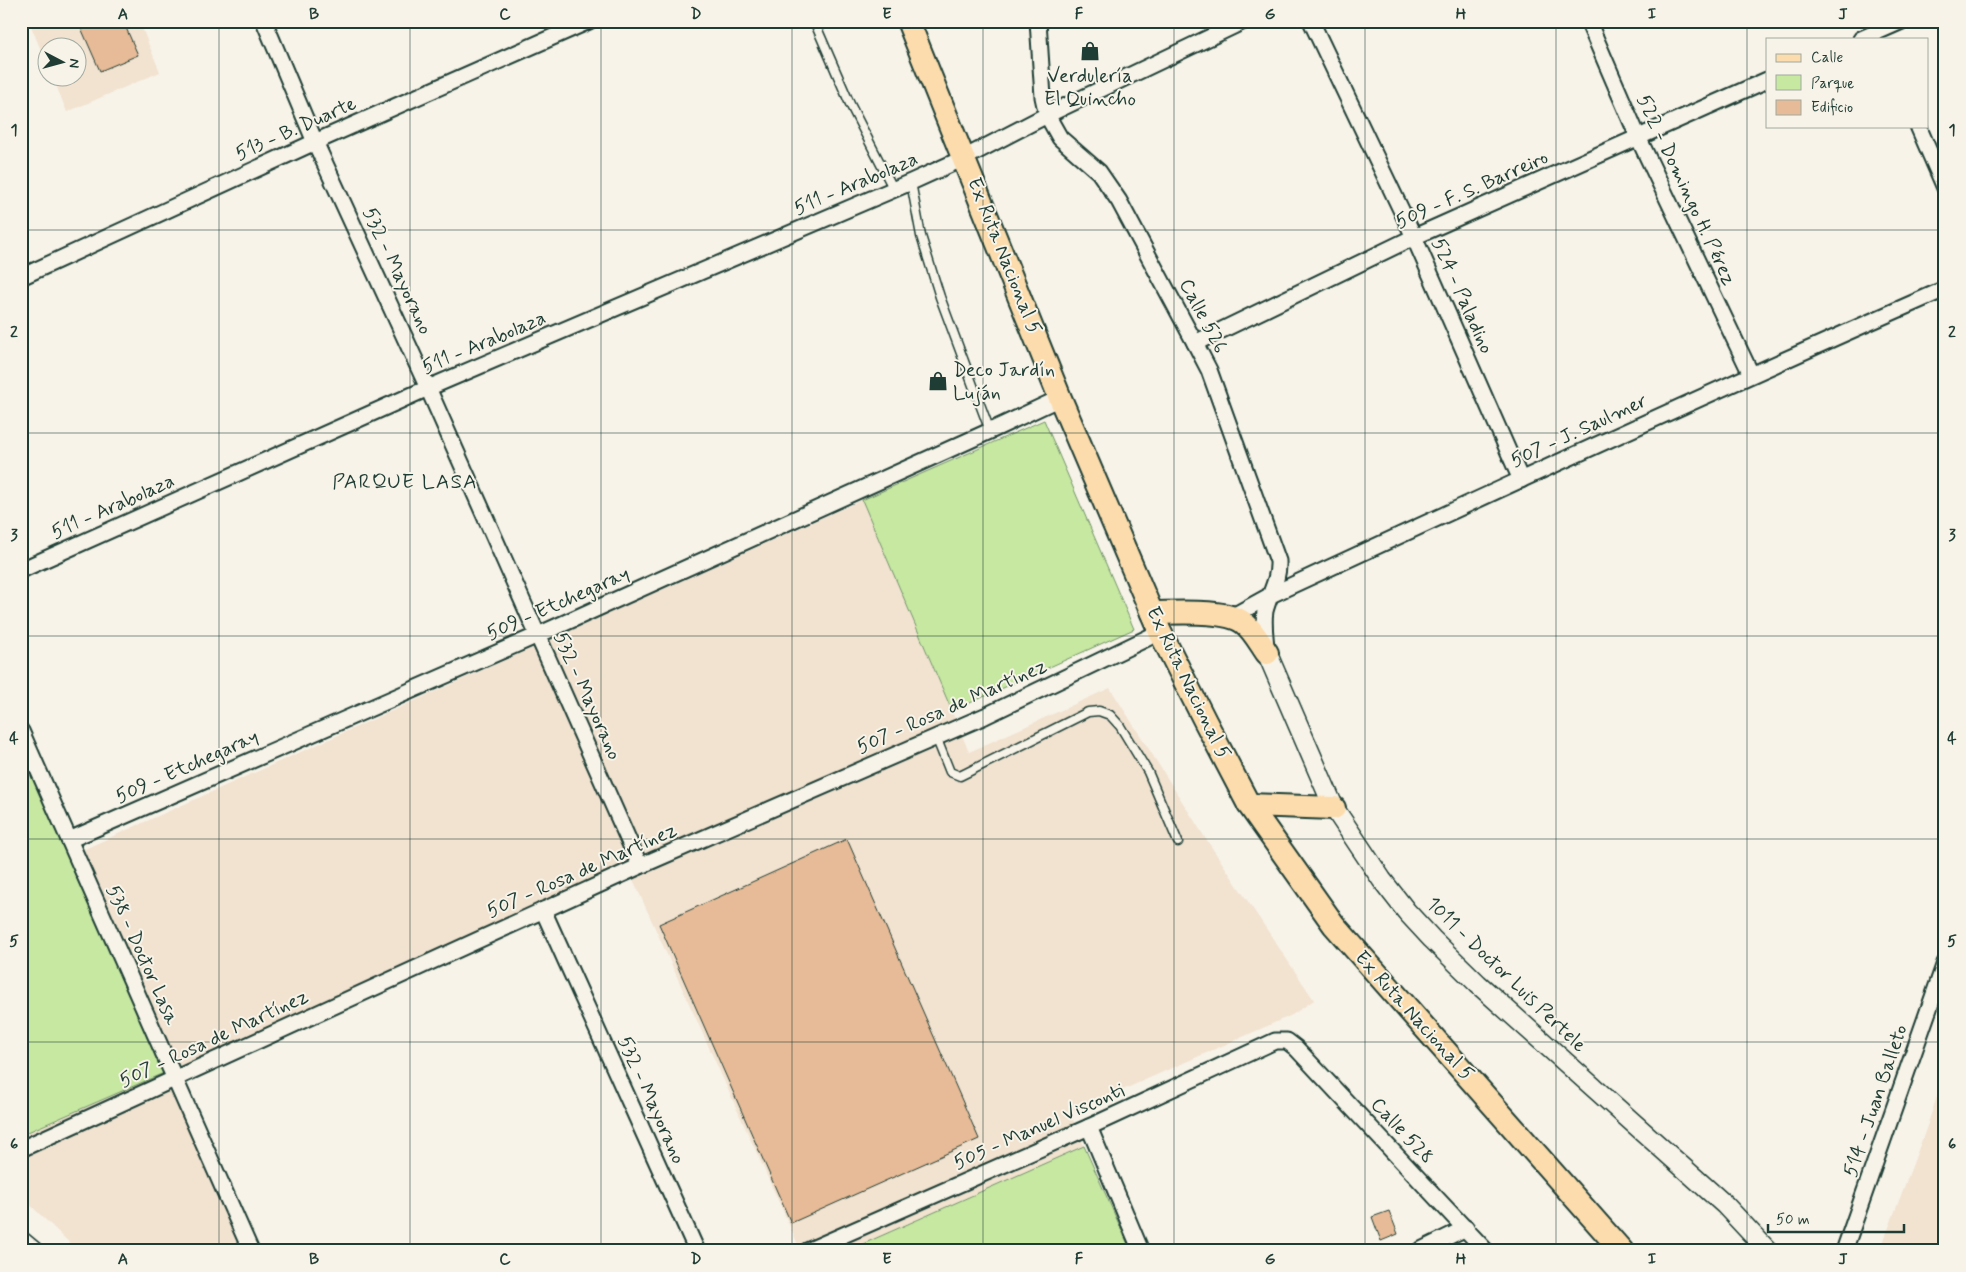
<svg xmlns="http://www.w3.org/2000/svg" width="1966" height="1272" viewBox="0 0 1966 1272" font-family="Mynerve,sans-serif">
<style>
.built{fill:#f2e2d0}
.green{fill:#c6e8a1;stroke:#72926a}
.building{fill:#e7bb97;stroke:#1f3d34}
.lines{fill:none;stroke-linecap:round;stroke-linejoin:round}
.service-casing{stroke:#1f3d34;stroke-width:11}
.minor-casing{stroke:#1f3d34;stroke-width:19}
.tertiary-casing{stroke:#1f3d34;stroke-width:22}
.primary-casing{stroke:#1f3d34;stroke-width:26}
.service{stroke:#f7f3e8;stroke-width:8}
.minor{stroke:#f7f3e8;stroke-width:15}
.tertiary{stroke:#f7f3e8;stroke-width:19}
.primary{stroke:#fcdcac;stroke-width:22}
.rail-casing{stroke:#1f3d34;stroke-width:5.5}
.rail{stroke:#f7f3e8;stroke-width:4;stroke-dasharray:11;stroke-linecap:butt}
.grid{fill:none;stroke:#1f3d34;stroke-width:1;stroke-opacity:0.55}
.labels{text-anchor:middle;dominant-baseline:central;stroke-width:4;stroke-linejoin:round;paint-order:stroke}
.poi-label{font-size:20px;fill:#1f3d34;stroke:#f7f3e8}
.street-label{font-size:20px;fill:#1f3d34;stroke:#f7f3e8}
.neighbourhood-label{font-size:21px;letter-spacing:1px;fill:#1f3d34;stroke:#f7f3e8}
.neatline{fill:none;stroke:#1f3d34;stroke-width:2}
.grid-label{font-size:16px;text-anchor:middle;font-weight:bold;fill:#1f3d34}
</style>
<rect width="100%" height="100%" fill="#f7f3e8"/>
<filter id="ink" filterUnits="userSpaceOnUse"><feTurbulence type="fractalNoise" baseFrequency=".02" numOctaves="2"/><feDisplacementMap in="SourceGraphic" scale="10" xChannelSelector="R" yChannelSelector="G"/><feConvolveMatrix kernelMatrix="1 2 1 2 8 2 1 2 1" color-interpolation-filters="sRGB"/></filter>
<g filter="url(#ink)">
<g class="built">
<polygon points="29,21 139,21 160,72 67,112 53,78 78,78 78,48 48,48 47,65"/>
<polygon points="862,500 969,752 1110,688 1204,836 1314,1000 1292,1015 1070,1113 1084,1146 847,1251 801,1251 627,866 166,1072 245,1251 78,1251 21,1196 21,1135 166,1072 69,856"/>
<polygon points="1945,1073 1945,1251 1880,1251 1926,1129"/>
</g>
<g class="green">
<polygon points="1044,420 1134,629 952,711 862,500"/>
<polygon points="21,751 166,1072 21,1135"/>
<polygon points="1084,1146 1131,1251 847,1251"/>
</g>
<g class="building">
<polygon points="78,21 123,21 138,55 100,71"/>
<polygon points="847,839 979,1139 791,1223 659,924"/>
<polygon points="1389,1211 1398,1234 1381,1241 1372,1217"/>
</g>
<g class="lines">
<defs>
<g id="service">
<polyline points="814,21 850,104 894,190"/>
<polyline points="911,182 921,236 940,297 990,431"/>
<polyline points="936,737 950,772 960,776 1088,712 1099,711 1110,715 1120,726 1148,772 1178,842"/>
</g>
<g id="minor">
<polyline points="264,21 315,142 428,388 640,866"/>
<path d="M1038,21L1043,97L1047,115L1060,138L1099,172L1119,201L1195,343L1209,370L1278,561C1279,580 1270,592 1265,611C1263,623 1265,635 1266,647"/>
<polyline points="1311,21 1414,237 1521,480"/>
<polyline points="1588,21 1638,137 1751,374"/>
<polyline points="1861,39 1902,21"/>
<polyline points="1918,126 1945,188"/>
<polyline points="21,277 315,142 589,21"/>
<polyline points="1195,343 1414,237 1767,80"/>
<polyline points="21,570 428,388 911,182 964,158 1047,115 1244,21"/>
<path d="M1233,616L1271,595C1495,491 1719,388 1945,289"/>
<polyline points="21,731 251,1251"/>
<polyline points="69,840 538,635 990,431 1060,398"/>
<polyline points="543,910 697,1251"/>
<polyline points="1089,1127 1141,1251"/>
<polyline points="21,1149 640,866 985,716 1160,632"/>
<polyline points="807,1251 1089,1127 1275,1041 1287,1041 1296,1048 1486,1251"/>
<polyline points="1419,1251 1466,1228"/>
<polyline points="1844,1251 1945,963"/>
</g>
<g id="tertiary">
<polyline points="1267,653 1334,808 1382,880 1407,912 1432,939 1478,984 1725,1205 1768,1251"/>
<polyline points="21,1241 33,1251"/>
</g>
<g id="primary">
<polyline points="908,21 1060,398 1160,632 1205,721 1249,805 1334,925 1622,1251"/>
<path d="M1152,613C1175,613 1226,609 1244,623C1253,630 1260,643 1267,653"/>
<polyline points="1249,805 1334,808"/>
</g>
</defs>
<use href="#service" class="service-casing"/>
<use href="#minor" class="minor-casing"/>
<use href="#tertiary" class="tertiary-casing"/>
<use href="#primary" class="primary-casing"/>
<use href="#service" class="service"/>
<use href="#minor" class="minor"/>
<use href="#tertiary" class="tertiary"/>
<use href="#primary" class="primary"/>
<defs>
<polyline id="rail" points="1944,1251 1945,1250"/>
</defs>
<use href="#rail" class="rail-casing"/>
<use href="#rail" class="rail"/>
</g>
</g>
<path class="grid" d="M219,21V1251M410,21V1251M601,21V1251M792,21V1251M983,21V1251M1174,21V1251M1365,21V1251M1556,21V1251M1747,21V1251M21,230H1945M21,433H1945M21,636H1945M21,839H1945M21,1042H1945"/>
<defs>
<symbol id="shop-bare" viewBox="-9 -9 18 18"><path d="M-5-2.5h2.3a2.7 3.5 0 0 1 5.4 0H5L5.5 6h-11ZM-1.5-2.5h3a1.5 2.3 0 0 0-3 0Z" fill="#1f3d34" stroke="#f7f3e8" stroke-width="2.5" paint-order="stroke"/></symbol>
</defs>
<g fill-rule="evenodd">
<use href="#shop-bare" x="1076" y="37" width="28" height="28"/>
<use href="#shop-bare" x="924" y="367" width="28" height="28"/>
</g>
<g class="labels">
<g class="poi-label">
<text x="1090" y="76">Verdulería<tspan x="1090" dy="23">El Quincho</tspan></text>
<text x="953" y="370" text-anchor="start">Deco Jardín<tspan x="953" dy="23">Luján</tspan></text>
</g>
<g class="street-label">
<text transform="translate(296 129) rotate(-24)">513 - B. Duarte</text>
<text transform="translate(856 184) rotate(-23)">511 - Arabolaza</text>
<text transform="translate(1472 190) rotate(-24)">509 - F. S. Barreiro</text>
<text transform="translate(1686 190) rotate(65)">522 - Domingo H. Pérez</text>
<text transform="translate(1004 256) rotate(68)">Ex Ruta Nacional 5</text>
<text transform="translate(397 271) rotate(65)">532 - Mayorano</text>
<text transform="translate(1462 296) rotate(66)">524 - Paladino</text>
<text transform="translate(1203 316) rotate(62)">Calle 526</text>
<text transform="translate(484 343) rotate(-23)">511 - Arabolaza</text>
<text transform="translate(1579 431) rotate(-25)">507 - J. Saulmer</text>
<text transform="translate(113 507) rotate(-24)">511 - Arabolaza</text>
<text transform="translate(558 604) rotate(-24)">509 - Etchegaray</text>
<text transform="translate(1188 683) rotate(64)">Ex Ruta Nacional 5</text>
<text transform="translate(587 696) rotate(66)">532 - Mayorano</text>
<text transform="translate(952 707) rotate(-24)">507 - Rosa de Martínez</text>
<text transform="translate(187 767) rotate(-24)">509 - Etchegaray</text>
<text transform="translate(582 871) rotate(-24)">507 - Rosa de Martínez</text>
<text transform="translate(142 955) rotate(66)">538 - Doctor Lasa</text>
<text transform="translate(1506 975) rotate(44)">1011 - Doctor Luis Pertele</text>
<text transform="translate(1414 1016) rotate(48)">Ex Ruta Nacional 5</text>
<text transform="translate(214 1039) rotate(-25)">507 - Rosa de Martínez</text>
<text transform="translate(651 1100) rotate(66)">532 - Mayorano</text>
<text transform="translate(1876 1101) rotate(-71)">514 - Juan Balleto</text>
<text transform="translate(1039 1127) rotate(-24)">505 - Manuel Visconti</text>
<text transform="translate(1402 1131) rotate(47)">Calle 528</text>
</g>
<g class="neighbourhood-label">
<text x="405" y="482">PARQUE LASA</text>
</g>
</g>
<rect width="1966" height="1272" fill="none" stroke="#f7f3e8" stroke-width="55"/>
<rect x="1766" y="38" width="162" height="90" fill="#f7f3e8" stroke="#a1aaa0"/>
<rect x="1776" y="54" width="25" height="8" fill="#fcdcac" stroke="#a1aaa0"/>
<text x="1811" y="62" font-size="15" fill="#1f3d34">Calle</text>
<rect x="1776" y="75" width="25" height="15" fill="#c6e8a1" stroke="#a1aaa0"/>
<text x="1811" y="88" font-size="15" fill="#1f3d34">Parque</text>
<rect x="1776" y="100" width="25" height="15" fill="#e7bb97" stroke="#a1aaa0"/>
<text x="1811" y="112" font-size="15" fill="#1f3d34">Edificio</text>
<g transform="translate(62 62) rotate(96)"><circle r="24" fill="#f7f3e8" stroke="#a1aaa0"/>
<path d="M0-4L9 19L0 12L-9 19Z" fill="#1f3d34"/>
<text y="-8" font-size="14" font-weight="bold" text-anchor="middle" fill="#1f3d34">N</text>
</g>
<path d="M1768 1224v8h136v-8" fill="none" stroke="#1f3d34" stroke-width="2.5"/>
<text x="1776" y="1224" font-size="15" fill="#1f3d34" stroke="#f7f3e8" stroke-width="4" paint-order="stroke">50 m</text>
<rect x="28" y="28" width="1910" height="1216" class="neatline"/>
<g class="grid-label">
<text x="123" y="19">A</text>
<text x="314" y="19">B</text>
<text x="505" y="19">C</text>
<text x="696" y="19">D</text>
<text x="887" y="19">E</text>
<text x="1079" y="19">F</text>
<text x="1270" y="19">G</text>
<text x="1461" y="19">H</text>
<text x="1652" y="19">I</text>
<text x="1843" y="19">J</text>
<text x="14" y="135">1</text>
<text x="1952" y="135">1</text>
<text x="14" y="337">2</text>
<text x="1952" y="337">2</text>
<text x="14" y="540">3</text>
<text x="1952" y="540">3</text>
<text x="14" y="743">4</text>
<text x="1952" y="743">4</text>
<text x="14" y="946">5</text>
<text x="1952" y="946">5</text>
<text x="14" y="1149">6</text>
<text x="1952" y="1149">6</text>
<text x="123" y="1264">A</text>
<text x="314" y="1264">B</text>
<text x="505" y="1264">C</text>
<text x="696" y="1264">D</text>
<text x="887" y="1264">E</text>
<text x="1079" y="1264">F</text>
<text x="1270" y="1264">G</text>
<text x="1461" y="1264">H</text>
<text x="1652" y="1264">I</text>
<text x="1843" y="1264">J</text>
</g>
</svg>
